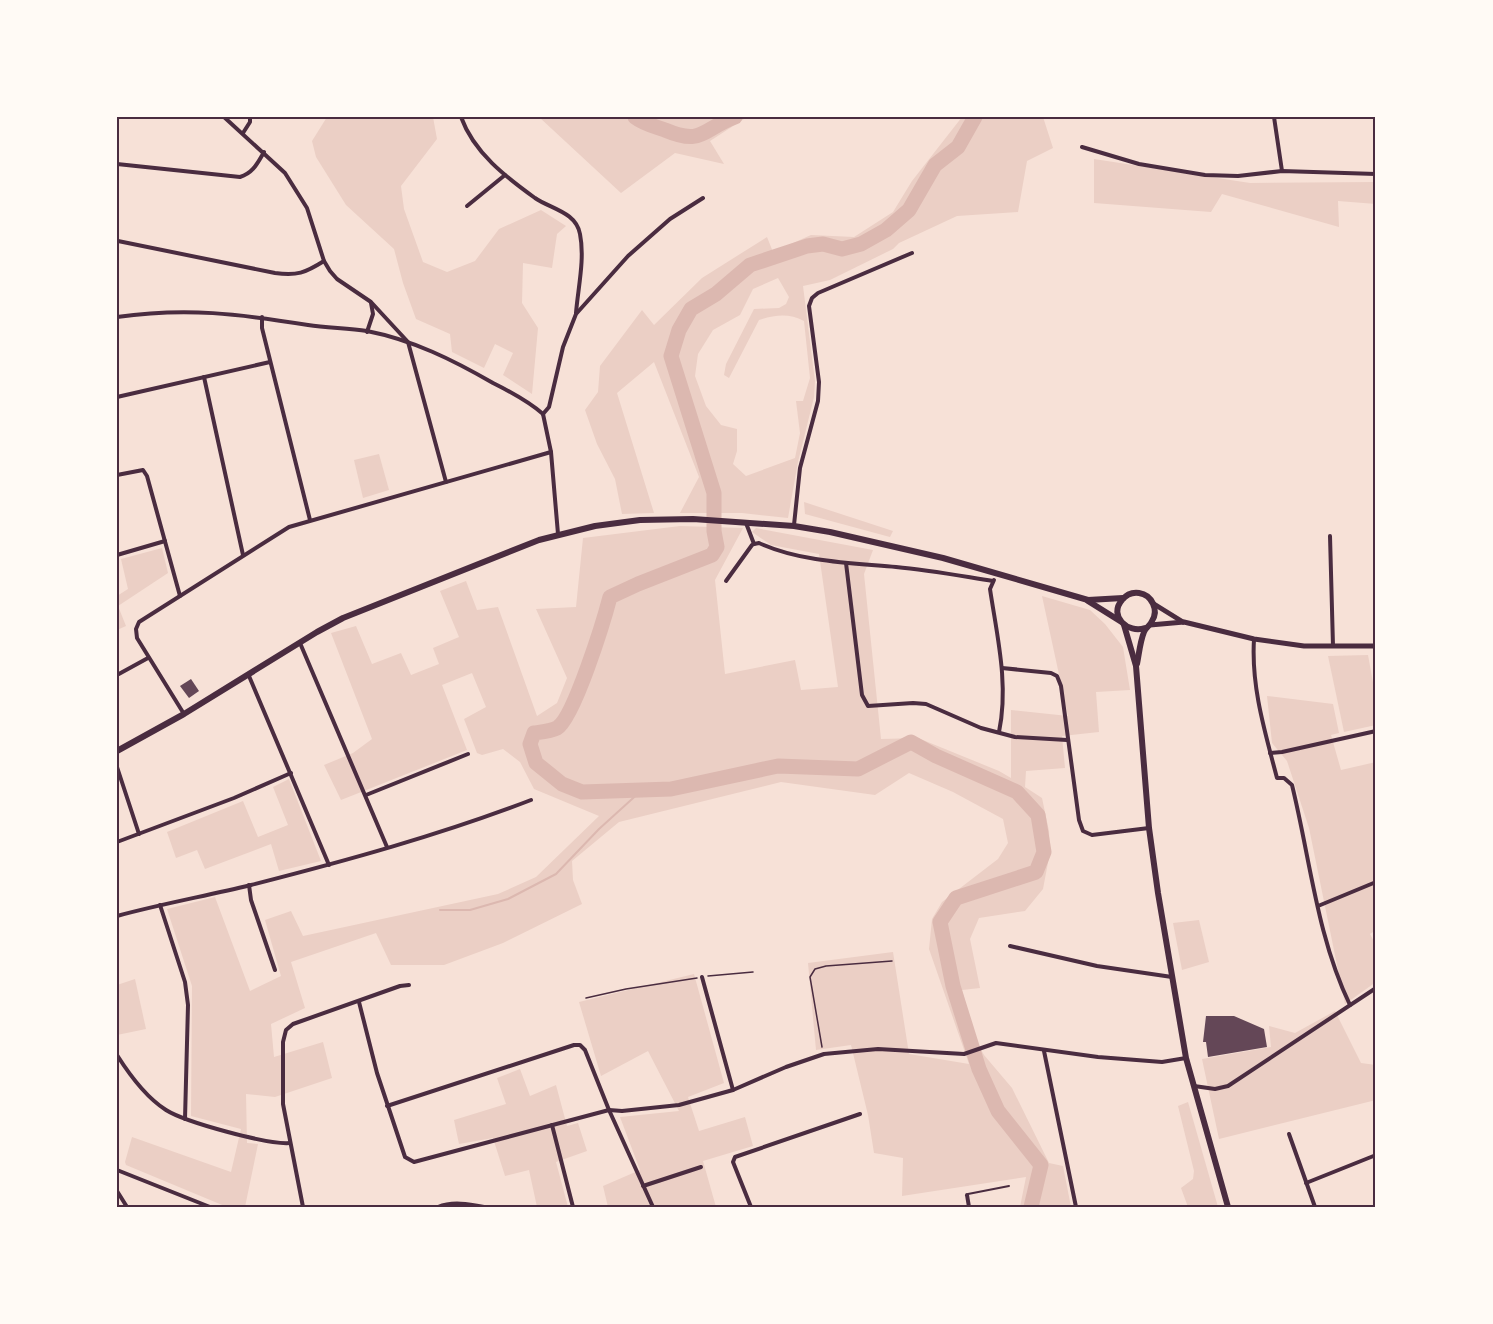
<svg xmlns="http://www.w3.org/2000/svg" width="1493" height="1324" viewBox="0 0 1493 1324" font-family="'Roboto Condensed',sans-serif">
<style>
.green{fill:#ebcfc5;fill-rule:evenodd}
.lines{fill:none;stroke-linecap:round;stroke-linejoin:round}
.stream{stroke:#dcb8b0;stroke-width:2}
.river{stroke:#dcb8b0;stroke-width:15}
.building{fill:#644757}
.path{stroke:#4a2c40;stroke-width:1.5}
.service{stroke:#4a2c40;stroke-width:2}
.minor{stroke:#4a2c40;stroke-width:4}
.tertiary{stroke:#4a2c40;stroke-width:5}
.secondary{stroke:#4a2c40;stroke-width:6}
.neatline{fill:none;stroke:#4a2c40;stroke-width:2}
</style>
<rect width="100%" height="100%" fill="#f7e1d7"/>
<g class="green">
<polygon points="327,117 433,117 437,139 401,186 404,209 423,262 447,272 475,261 499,229 541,210 566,226 557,234 552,268 523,263 522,303 538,328 532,394 503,375 513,353 495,344 484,368 452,352 450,334 416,319 403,283 394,249 346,205 316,157 312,141"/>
<polygon points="539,117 747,117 710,141 724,164 675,153 621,193"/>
<path d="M962,117H1043L1053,148L1027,161L1018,212L957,216L899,243L893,249L830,280L803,286L815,381L814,397L798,462L788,518L742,513H680L699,477L654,362L617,393L654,513L622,514L615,479L597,444L585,410L598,392L600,366L642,310L654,325L702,278L767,237L773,252L811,235L854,237L893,212L912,181ZM778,278L789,297L786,304L779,308L754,309L726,364L724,375L729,378L759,320C775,315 789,313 804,321L810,378L803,401H796L800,433L795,458L746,476L733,464L737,451V429L721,425L706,406L695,376L698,354L713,330L740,315L753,289Z"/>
<polygon points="1094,159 1250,183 1376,182 1376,204 1338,201 1339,227 1222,194 1211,212 1094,203"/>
<polygon points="379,454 389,490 363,498 354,460"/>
<polygon points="804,502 893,531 890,537 805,514"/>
<polygon points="680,526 743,528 715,580 725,674 795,660 801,690 838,687 819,554 771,545 752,532 756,528 873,550 864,574 881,739 918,738 999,771 1011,778 1011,710 1068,716 1042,596 1090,610 1105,624 1123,647 1130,690 1096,692 1099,732 1062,736 1065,768 1026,771 1025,787 1042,798 1049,831 1050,852 1043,889 1025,911 979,918 970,939 980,988 962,990 976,1041 984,1055 1012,1088 1049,1163 1063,1166 1071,1207 1020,1207 1026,1177 902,1196 903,1158 874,1153 868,1115 851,1045 816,1050 808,963 893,952 909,1054 969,1064 929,949 932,919 942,902 998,859 1008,843 1003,819 953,792 909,773 875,795 781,782 619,822 572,861 573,880 582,904 503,943 444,965 391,965 376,933 291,962 305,1008 271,1024 274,1057 323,1042 332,1078 275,1097 246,1094 247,1143 258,1144 245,1207 227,1207 126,1165 125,1162 132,1137 231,1172 241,1129 191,1116 192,986 167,909 215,897 250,991 281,976 265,920 291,911 303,936 498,894 536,877 599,816 534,789 520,762 503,749 482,755 477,753 464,719 486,707 472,673 442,685 467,750 341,800 324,765 353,753 372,739 331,633 356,626 372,664 401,653 411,675 439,664 433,648 459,637 440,591 466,581 477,610 498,607 537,716 557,703 567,678 536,609 576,607 583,538"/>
<polygon points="162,548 168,573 118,606 126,626 117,630 117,596 128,589 121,559"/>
<polygon points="1368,655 1376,699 1376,725 1344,732 1328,656"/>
<polygon points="1267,696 1333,704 1339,733 1331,735 1341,770 1376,762 1376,837 1374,838 1376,844 1376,930 1370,934 1376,945 1376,982 1345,1004 1309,828 1287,761 1272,743"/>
<polygon points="289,779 321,861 279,871 271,844 205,869 197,850 176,858 167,832 243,801 258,837 288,825 273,787"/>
<polygon points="1199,920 1209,962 1182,970 1173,923"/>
<polygon points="694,974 724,1083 688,1097 699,1131 745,1117 753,1146 703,1161 716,1207 608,1207 603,1186 640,1170 620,1117 679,1111 648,1051 601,1076 579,1002"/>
<polygon points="135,979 146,1029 117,1035 117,985"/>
<polygon points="1335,1011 1361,1063 1376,1065 1376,1100 1219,1139 1202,1059 1271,1047 1269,1026 1295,1033"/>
<polygon points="520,1069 530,1096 556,1085 567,1126 578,1123 587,1151 556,1162 568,1207 537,1207 529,1170 505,1176 493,1138 459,1144 454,1120 506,1104 497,1078"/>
<polygon points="1188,1102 1218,1207 1188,1207 1181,1188 1193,1179 1194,1171 1178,1106"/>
</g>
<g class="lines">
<polyline class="stream" points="440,910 470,910 508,899 556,874 599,829 642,790"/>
<g class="river">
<path d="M635,117C644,124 654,126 665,130C703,146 702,129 735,117"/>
<path d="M975,117L958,147L935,165L909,210L886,230L861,244L842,249L823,244L807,246L750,265L716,294L691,309L679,330L671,356L714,493V531L717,547L712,555L638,584L610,597C604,620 574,718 557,728C551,731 541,732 534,733L530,744L536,763L562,784L582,792L671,789L778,766L858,769L911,742L936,756L1017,792L1038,815L1044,852L1036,872L956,898L940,922L953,986L979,1069L998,1111L1041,1165L1031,1207"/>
</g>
</g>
<g class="building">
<polygon points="191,679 199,691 189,698 180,686"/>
<polygon points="1206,1016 1234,1016 1264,1029 1267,1047 1208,1057 1206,1042 1203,1042"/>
</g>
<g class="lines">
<g class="path">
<polyline points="708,976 753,972"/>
<polyline points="586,998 626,989 697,978"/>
<polyline points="822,1047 810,977 815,969 826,966 892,961"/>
</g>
<polyline class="service" points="968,1194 1009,1186"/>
<g class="minor">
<polyline points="224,117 285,173 307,208 324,261 330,271 337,279 371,302 408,342 446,482"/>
<path d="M461,117C474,153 506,177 535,198C551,209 576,212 580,234C585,259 578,288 576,313"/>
<polyline points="1274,117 1282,171"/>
<polyline points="243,133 250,122 250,117"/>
<polyline points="1082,147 1139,164 1205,175 1238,176 1282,171 1376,174"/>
<path d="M117,164L240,177C253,173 257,164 264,152"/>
<polyline points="467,206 505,175"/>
<path d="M118,241L275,273C297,276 305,273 324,261"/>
<path d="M117,317C187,307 239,314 308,325C327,328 347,328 367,331C413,340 453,360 493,383C511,392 528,401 543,414"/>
<polyline points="262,317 262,328 310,520"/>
<polyline points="367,332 373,314 371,303"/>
<polyline points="204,377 243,555"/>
<polyline points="117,397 270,362"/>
<polyline points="543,414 549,407 563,347 576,314 628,256 670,219 703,198"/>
<polyline points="543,414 551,452 558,534"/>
<polyline points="117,475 143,470 147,476 180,596"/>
<polyline points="746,523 754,544"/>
<polyline points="794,525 800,468 818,401 819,382 809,306 812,298 818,293 912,253"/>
<polyline points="1330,536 1333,646"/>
<path d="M754,544L759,543C801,562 851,563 896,567C929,570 961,576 993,581"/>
<polyline points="117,555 165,541"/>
<polyline points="846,563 862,695 868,706 913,703 926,704 981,728 1015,737 1067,740"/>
<path d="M994,580L990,589C997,636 1009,684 999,732"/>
<polyline points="726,581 752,545 754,544"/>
<path d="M1254,639C1251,687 1265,732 1277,778H1284L1292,785C1310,858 1317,937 1350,1005"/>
<polyline points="300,643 387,847"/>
<polyline points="1002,668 1051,673 1057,676 1061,686 1079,820 1083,831 1092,835 1149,828"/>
<polyline points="117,675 148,658"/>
<polyline points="249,676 329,865"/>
<polyline points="184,714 137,638 136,629 139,622 289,527 551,452"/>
<polyline points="1270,753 1282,752 1376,731"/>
<polyline points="117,767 139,834"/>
<polyline points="366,795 468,754"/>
<polyline points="117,842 234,798 291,773"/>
<polyline points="249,885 251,900 275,970"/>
<polyline points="160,905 185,982 188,1005 185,1119"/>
<polyline points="1318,906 1376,882"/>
<path d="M117,916C161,904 206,896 251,885C345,861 440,835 531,800"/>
<polyline points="1010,946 1097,966 1172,977"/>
<polyline points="702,977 733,1090"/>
<polyline points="359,1002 377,1073 405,1157 414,1162 609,1110 622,1111 679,1105 733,1090 786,1067 824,1054 878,1049 964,1054 996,1043 1098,1057 1162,1062 1186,1058"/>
<polyline points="1044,1051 1076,1207"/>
<path d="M117,1055C129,1074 147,1098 166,1110C185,1122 268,1145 290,1143"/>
<polyline points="1194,1086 1215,1089 1228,1086 1376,988"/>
<polyline points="387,1106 574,1045 580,1045 585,1050 609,1110 653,1207"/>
<polyline points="552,1125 573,1207"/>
<polyline points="1289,1134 1315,1207"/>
<polyline points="117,1170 210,1207"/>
<polyline points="1306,1183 1376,1155"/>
<polyline points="643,1186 701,1167"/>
<polyline points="117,1191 127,1207"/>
<polyline points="967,1195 969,1207"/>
<polyline points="303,1207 283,1104 283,1042 286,1030 293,1024 400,986 409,985"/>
<path d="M438,1207C452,1201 469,1204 484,1207"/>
<polyline points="751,1207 733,1162 735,1157 860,1114"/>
</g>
<g class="tertiary">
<polyline points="1154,604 1183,622"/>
<polyline points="1150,625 1184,622 1254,639 1304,646 1376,646"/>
</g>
<g class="secondary">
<polyline points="1088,601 1120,621"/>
<polyline points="1124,625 1136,666 1149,828 1158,893 1186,1058 1228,1207"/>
<path d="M1137,664C1139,654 1140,642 1144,632C1146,627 1150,626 1152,621C1159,610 1152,595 1139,593C1132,592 1126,595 1122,600C1108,616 1128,634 1145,628"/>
<polyline points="117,751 184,714 317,632 343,618 539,540 595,526 640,520 693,519 794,526 830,532 943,558 1088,600 1123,598"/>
</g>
</g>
<rect width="1493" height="1324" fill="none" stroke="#fffaf5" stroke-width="237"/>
<rect x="118" y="118" width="1256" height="1088" class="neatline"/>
</svg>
